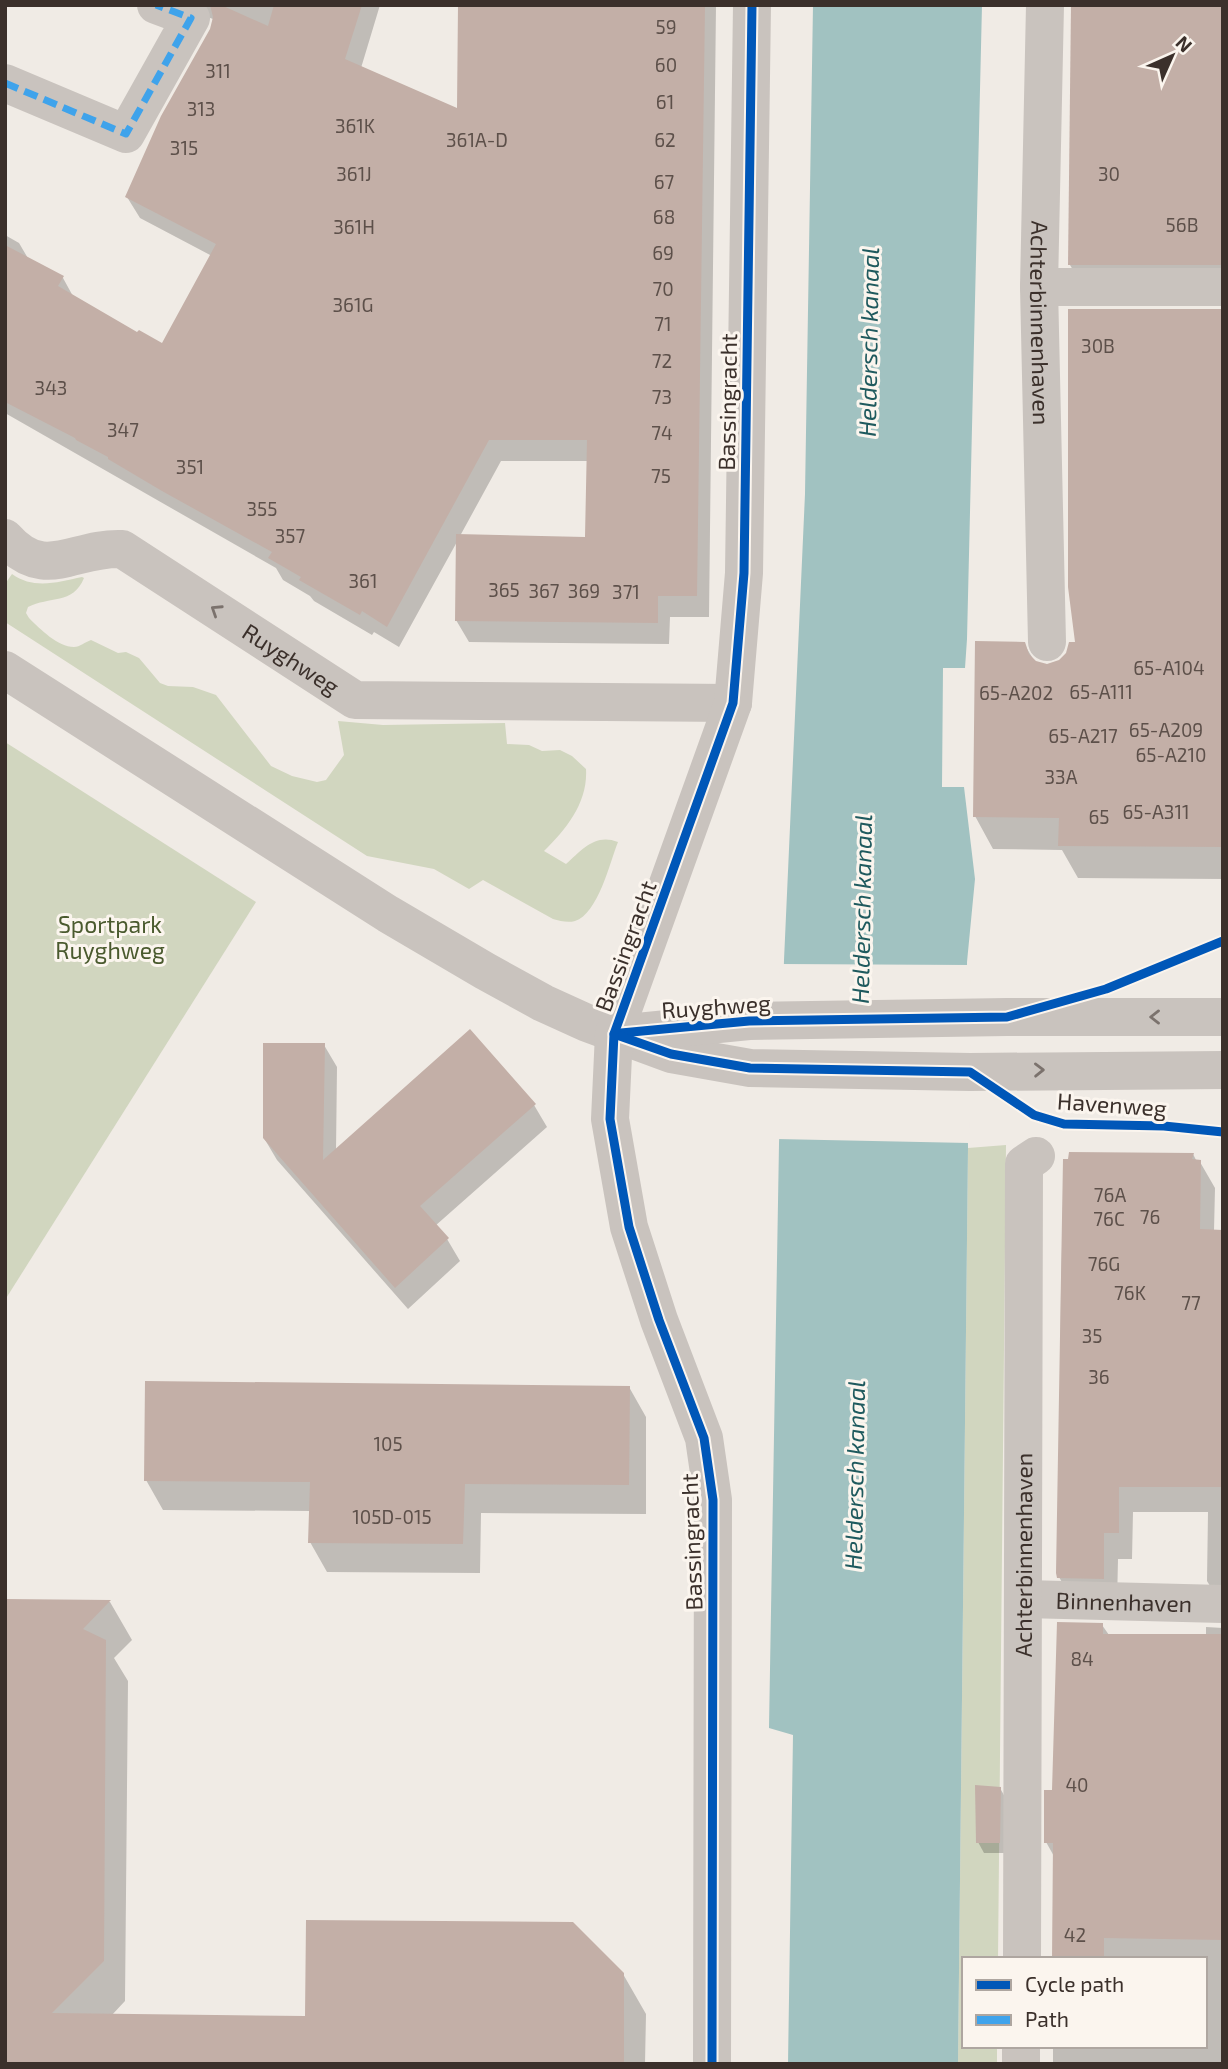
<svg xmlns="http://www.w3.org/2000/svg" width="1228" height="2069" viewBox="0 0 1228 2069" font-family="'Exo 2',sans-serif">
<style>
.green{fill:#d1d6bf}
.water{fill:#a1c2c1}
.pier{fill:#f0ebe5}
.shadow{fill:#0003;fill-rule:evenodd}
.building{fill:#c3afa7}
.lines{fill:none;stroke-linecap:round;stroke-linejoin:round}
.minor{stroke:#c9c3be;stroke-width:38}
.quiet{stroke:#3fa3eb;stroke-width:7;stroke-dasharray:14 7;stroke-linecap:butt}
.cycleway-casing{stroke:#fbf5ee;stroke-width:13}
.cycleway{stroke:#0057b8;stroke-width:9}
.oneway{stroke:#7b726d}
.labels{text-anchor:middle;dominant-baseline:central;stroke-width:6;stroke-linejoin:round;paint-order:stroke}
.number-label{font-size:19px;fill:#5d504a}
.street-label{font-size:23px;fill:#3b302b;stroke:#fbf5ee}
.park-label{font-size:23px;fill:#4a5a2e;stroke:#fbf5ee}
.water-label{font-size:24px;font-style:italic;fill:#1f5a5e;stroke:#fbf5ee}
</style>
<rect width="100%" height="100%" fill="#f0ebe5"/>
<g class="green">
<path d="M12,574C34,590 58,582 82,577L84,578C73,605 49,596 28,607L26,613L29,618C40,629 58,647 74,647C80,647 85,642 91,640L118,653L126,652L139,658L160,683L168,686L193,687L216,695L271,766L292,776L317,782L326,780L344,755L338,721L383,725L505,723L507,744L529,745L542,751L560,750L572,756L586,769C588,802 567,829 544,851L566,864C582,850 595,833 618,842C610,862 598,914 575,921C568,923 560,921 553,919L483,880L469,889L434,869L367,856L5,622V584Z"/>
<polygon points="5,742 256,902 5,1300"/>
<polygon points="1006,1145 998,1959 964,1959 964,2046 997,2046 997,2064 958,2064 968,1148"/>
</g>
<polygon class="water" points="813,5 982,5 967,639 965,668 943,668 942,787 964,787 975,879 967,962 968,1148 958,2064 788,2064 793,1735 769,1728 779,1144 784,960 805,494"/>
<polygon class="pier" points="780,964 971,965 969,1143 776,1139"/>
<g class="shadow">
<path d="M159,5H380L361,68L458,111L459,5H716L709,617H670L669,644L469,642L456,620L458,540L399,647L374,632L372,635L314,601L310,596L283,580L276,568L5,413V235L19,243L29,260L63,278L74,298L138,334L163,346L212,256L140,218L127,197L212,29L213,19L177,6ZM501,461H588L587,538L460,536Z"/>
<polygon points="1223,5 1223,297 1089,297 1070,265"/>
<polygon points="1223,311 1223,879 1078,878 1062,850 993,849 975,816 1024,644 1035,662 1047,666 1060,662 1077,644"/>
<polygon points="324,1045 337,1067 336,1151 534,1105 547,1127 435,1226 447,1239 460,1261 408,1309 277,1160 264,1138"/>
<polygon points="1193,1154 1197,1162 1200,1162 1215,1188 1214,1231 1223,1231 1223,1607 1207,1581 1208,1512 1133,1512 1132,1559 1118,1559 1117,1604 1074,1603 1059,1577 1061,1290 1064,1161"/>
<polygon points="629,1387 646,1417 646,1514 481,1513 480,1573 327,1572 310,1542 311,1511 163,1510 146,1480"/>
<polygon points="5,1601 110,1602 132,1640 114,1658 128,1681 125,2001 111,2016 307,2017 623,1974 646,2014 645,2064 5,2064"/>
<polygon points="1102,1625 1109,1635 1206,1635 1206,1627 1223,1628 1223,2064 1053,2064 1053,2046 1205,2046 1205,1959 1054,1959 1055,1858 1046,1842 1054,1792"/>
<polygon points="1000,1788 1006,1799 1006,1853 984,1853 978,1842"/>
</g>
<g class="building">
<polygon points="210,5 221,5 268,26 274,5 362,5 345,59 457,108 458,5 705,5 697,596 658,596 658,623 455,621 456,534 585,537 587,440 489,440 387,627 362,611 360,615 299,580 301,577 268,558 272,552 162,491 108,459 108,457 76,440 75,438 5,402 5,245 64,276 58,286 137,332 139,330 162,343 216,244 125,197 161,116 210,29 213,17"/>
<polygon points="1071,5 1223,5 1223,265 1068,265"/>
<polygon points="1068,309 1223,309 1223,847 1058,846 1059,818 973,817 975,641 1025,642 1029,654 1036,661 1047,664 1059,660 1066,653 1069,642 1075,642 1068,587"/>
<polygon points="470,1029 536,1104 420,1206 449,1238 395,1288 263,1138 263,1043 325,1043 323,1160"/>
<polygon points="1069,1152 1194,1153 1192,1159 1201,1160 1200,1229 1223,1230 1223,1487 1119,1487 1119,1533 1104,1533 1104,1579 1057,1578 1056,1573 1063,1159 1068,1159"/>
<polygon points="145,1381 630,1386 629,1485 465,1484 463,1544 308,1543 310,1482 144,1481"/>
<polygon points="5,1599 111,1600 83,1629 106,1640 104,1961 52,2013 305,2016 306,1920 573,1922 624,1973 624,2064 5,2064"/>
<polygon points="1057,1622 1103,1623 1103,1634 1223,1634 1223,1940 1104,1938 1104,1959 1052,1959 1053,1843 1044,1843 1044,1790 1052,1790"/>
<polygon points="975,1785 1001,1787 1000,1843 976,1843"/>
</g>
<g class="lines">
<g class="minor">
<path id="s1" d="M1045,5L1039,287L1047,642"/>
<polyline points="5,83 126,134 191,18 156,5"/>
<polyline points="1039,287 1223,287"/>
<path id="s2" d="M5,538C45,583 73,547 122,549L355,700L733,703"/>
<polyline points="5,670 388,914 485,971 543,1003 587,1023 671,1054 750,1068 970,1072 1223,1070"/>
<polyline points="627,1033 749,1021 1007,1017 1223,1017"/>
<path id="s3" d="M1024,1599L1223,1604"/>
<path id="s4" d="M1022,1959L1024,1164L1036,1156"/>
<polyline points="712,2064 713,1500 704,1438 659,1320 629,1227 610,1119 614,1034 733,703 744,573 752,5"/>
<polyline points="1021,2064 1021,2046"/>
</g>
<polyline class="quiet" points="5,83 126,134 191,18 156,5"/>
<defs>
<g id="cycleway">
<polyline points="621,1033 749,1021 1007,1017 1106,989 1223,941"/>
<polyline points="614,1034 671,1054 750,1068 970,1072 1034,1115 1064,1124 1164,1126 1223,1132"/>
<polyline points="712,2064 713,1500 704,1438 659,1320 629,1227 610,1119 614,1034 733,703 744,573 752,5"/>
</g>
</defs>
<use href="#cycleway" class="cycleway-casing"/>
<use href="#cycleway" class="cycleway"/>
</g>
<defs><path id="oneway-chevron" d="M-2-3.5L2.5 0L-2 3.5" fill="none" stroke-width="1.6" stroke-linecap="round" stroke-linejoin="round" transform="scale(1.75)"/></defs>
<g class="oneway">
<use href="#oneway-chevron" transform="translate(216 610) rotate(-147)"/>
<use href="#oneway-chevron" transform="translate(1155 1017) rotate(-180)"/>
<use href="#oneway-chevron" transform="translate(1039 1070) rotate(-1)"/>
</g>
<g class="labels">
<g class="number-label">
<text x="666" y="26">59</text>
<text x="666" y="64">60</text>
<text x="218" y="70">311</text>
<text x="665" y="101">61</text>
<text x="201" y="108">313</text>
<text x="355" y="125">361K</text>
<text x="477" y="139">361A-D</text>
<text x="665" y="139">62</text>
<text x="184" y="147">315</text>
<text x="354" y="173">361J</text>
<text x="1109" y="173">30</text>
<text x="664" y="181">67</text>
<text x="664" y="216">68</text>
<text x="1182" y="224">56B</text>
<text x="354" y="226">361H</text>
<text x="663" y="252">69</text>
<text x="663" y="288">70</text>
<text x="353" y="304">361G</text>
<text x="663" y="323">71</text>
<text x="1098" y="345">30B</text>
<text x="662" y="360">72</text>
<text x="51" y="387">343</text>
<text x="662" y="396">73</text>
<text x="123" y="429">347</text>
<text x="662" y="432">74</text>
<text x="190" y="466">351</text>
<text x="661" y="475">75</text>
<text x="262" y="508">355</text>
<text x="290" y="535">357</text>
<text x="363" y="580">361</text>
<text x="504" y="589">365</text>
<text x="544" y="590">367</text>
<text x="584" y="590">369</text>
<text x="626" y="591">371</text>
<text x="1169" y="667">65-A104</text>
<text x="1101" y="691">65-A111</text>
<text x="1016" y="692">65-A202</text>
<text x="1166" y="729">65-A209</text>
<text x="1083" y="735">65-A217</text>
<text x="1171" y="754">65-A210</text>
<text x="1061" y="776">33A</text>
<text x="1156" y="811">65-A311</text>
<text x="1099" y="816">65</text>
<text x="1110" y="1194">76A</text>
<text x="1150" y="1216">76</text>
<text x="1109" y="1218">76C</text>
<text x="1104" y="1263">76G</text>
<text x="1130" y="1292">76K</text>
<text x="1191" y="1302">77</text>
<text x="1092" y="1335">35</text>
<text x="1099" y="1376">36</text>
<text x="388" y="1443">105</text>
<text x="392" y="1516">105D-015</text>
<text x="1082" y="1658">84</text>
<text x="1077" y="1784">40</text>
<text x="1075" y="1934">42</text>
</g>
<g class="street-label">
<text stroke="none"><textPath href="#s1" startOffset="318">Achterbinnenhaven</textPath></text>
<text transform="translate(727 402) rotate(-89)">Bassingracht</text>
<text stroke="none"><textPath href="#s2" startOffset="327">Ruyghweg</textPath></text>
<text transform="translate(625 946) rotate(-70)">Bassingracht</text>
<text transform="translate(716 1006) rotate(-4)">Ruyghweg</text>
<text transform="translate(1112 1104) rotate(4)">Havenweg</text>
<text transform="translate(691 1542) rotate(-92)">Bassingracht</text>
<text stroke="none"><textPath href="#s4" startOffset="404">Achterbinnenhaven</textPath></text>
<text stroke="none"><textPath href="#s3" startOffset="100">Binnenhaven</textPath></text>
</g>
<g class="park-label">
<text x="110" y="924">Sportpark<tspan x="110" dy="26">Ruyghweg</tspan></text>
</g>
<g class="water-label">
<text transform="translate(868 342) rotate(-89)">Heldersch kanaal</text>
<text transform="translate(861 909) rotate(-89)">Heldersch kanaal</text>
<text transform="translate(854 1475) rotate(-89)">Heldersch kanaal</text>
</g>
</g>
<rect width="1228" height="2069" fill="none" stroke="#3b302b" stroke-width="14"/>
<rect x="962" y="1957" width="245" height="91" fill="#fbf5ee" stroke="#aea6a0" stroke-width="2"/>
<rect x="976" y="1980" width="35" height="10" fill="#0057b8" stroke="#aea6a0" stroke-width="2"/>
<text x="1025" y="1992" font-size="21" fill="#3b302b">Cycle path</text>
<rect x="976" y="2015" width="35" height="10" fill="#3fa3eb" stroke="#aea6a0" stroke-width="2"/>
<text x="1025" y="2027" font-size="21" fill="#3b302b">Path</text>
<g transform="translate(1172 56) rotate(45)" stroke="#fbf5ee" stroke-width="5" paint-order="stroke">
<path d="M0-5L12 26L0 18L-12 26Z" fill="#3b302b"/>
<text y="-10" font-size="19" font-weight="bold" text-anchor="middle" fill="#3b302b">N</text>
</g>
</svg>
